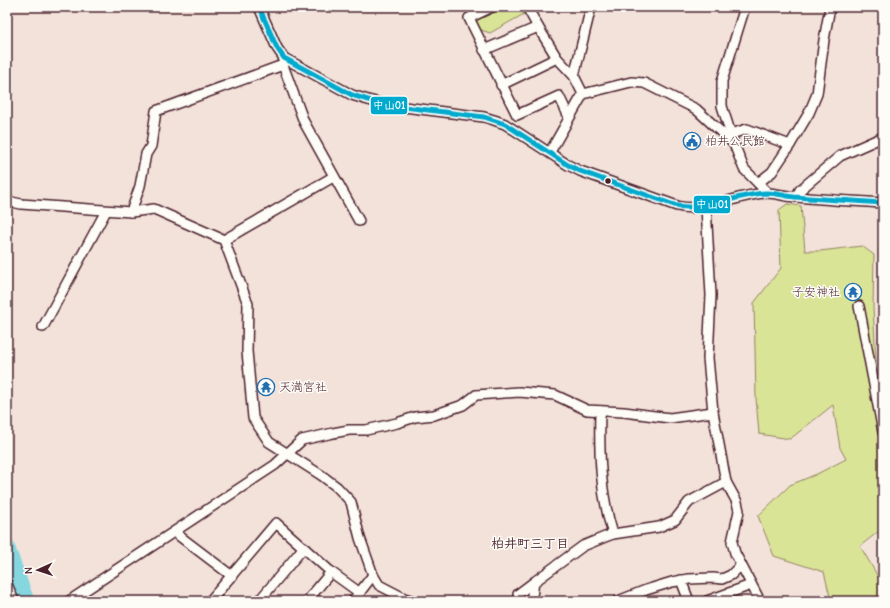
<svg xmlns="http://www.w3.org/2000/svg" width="890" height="608" viewBox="0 0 890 608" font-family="'Comic Neue','Klee One',sans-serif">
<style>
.green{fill:#d9e497;stroke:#928261}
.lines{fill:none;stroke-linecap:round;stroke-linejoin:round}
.river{stroke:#85d6de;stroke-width:15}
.minor-casing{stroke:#4a1f2b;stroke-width:12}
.minor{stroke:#fdfcf7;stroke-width:9}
.bus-1-casing{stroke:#fdfcf7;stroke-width:8}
.bus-1{stroke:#00a9ce;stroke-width:5}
.bus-dot{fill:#4a1f2b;stroke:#fdfcf7;stroke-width:1.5}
.labels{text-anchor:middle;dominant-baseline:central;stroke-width:3;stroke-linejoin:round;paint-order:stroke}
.poi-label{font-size:12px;fill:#4a1f2b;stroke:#fdfcf7;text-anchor:start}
.neighbourhood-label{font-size:13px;font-weight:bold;fill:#4a1f2b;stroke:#fdfcf7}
.line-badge{stroke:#fdfcf7;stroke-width:1.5}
.badge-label{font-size:11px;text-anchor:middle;font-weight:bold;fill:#fff}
</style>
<rect width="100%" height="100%" fill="#f3e2d9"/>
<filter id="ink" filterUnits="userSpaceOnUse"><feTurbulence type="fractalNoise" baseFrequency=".025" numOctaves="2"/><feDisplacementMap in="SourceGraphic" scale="8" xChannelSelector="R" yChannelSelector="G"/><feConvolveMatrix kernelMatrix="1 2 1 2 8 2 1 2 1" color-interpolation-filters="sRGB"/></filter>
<g filter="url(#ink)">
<g class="green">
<polygon points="466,7 533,7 533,9 490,33 478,29"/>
<polygon points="787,204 801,206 805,251 820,251 862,246 874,255 873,307 877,378 883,382 883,530 878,532 860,546 883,585 883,601 831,601 824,572 774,556 758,516 790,485 817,474 846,459 840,448 833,405 790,439 759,434 756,398 754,303 781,268 779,210"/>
</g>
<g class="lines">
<polyline class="river" points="7,546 27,601"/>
<defs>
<g id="minor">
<path d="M259,7L277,48L284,58L352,95L368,100L388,105L484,117L494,120L505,124L568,165L580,171L677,206C707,214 736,194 767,193C777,193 787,197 797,197C826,200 854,201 883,203"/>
<polyline points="492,7 469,18 517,115 559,96 569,117"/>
<polyline points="527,7 538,27 557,58 574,76 583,94"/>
<polyline points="745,7 722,81 722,106 734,144 744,169 768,193"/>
<polyline points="484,50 538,27"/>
<polyline points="284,59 283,65 304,122 359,221"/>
<polyline points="574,76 591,7"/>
<polyline points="501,85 557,58"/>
<polyline points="731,134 747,129 790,145"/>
<polyline points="550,152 583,94 631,82 644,83 696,109 734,144"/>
<polyline points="758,183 772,172 790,145 809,113 817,94 824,40 830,7"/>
<polyline points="796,197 800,190 840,156 883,137"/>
<polyline points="7,201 21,204 131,212 154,209 224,240 248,304 247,351 253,418 269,442 321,475 337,487 351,502 360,538 373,575 379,585 404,598 414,601"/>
<polyline points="131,212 140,186 146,154 151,146 156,111 283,65"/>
<polyline points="224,240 333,177"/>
<polyline points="859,306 883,432"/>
<polyline points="43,327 106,211"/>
<path d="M600,411C599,454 600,493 613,534"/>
<polyline points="726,482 737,502 739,511 732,542 735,553 760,601"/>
<polyline points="174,532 232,576"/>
<polyline points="681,580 689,601"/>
<polyline points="7,584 14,601"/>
<polyline points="518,594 534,582"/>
<polyline points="69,601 275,465 302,440 333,433 349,430 366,430 397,423 415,417 434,415 463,405 476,395 519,392 555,395 587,410 624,412 670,418 713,412"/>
<polyline points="210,601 276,523 331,572 360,593"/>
<polyline points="259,601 304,547"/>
<polyline points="307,601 331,572"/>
<polyline points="353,601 373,575"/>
<polyline points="529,601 532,596 534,582 583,546 605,537 613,534 659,527 675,520 689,502 726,482 713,412 708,358 711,295 706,207"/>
<polyline points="618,601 646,590 672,582 689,579 713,578 722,579 731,575 741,565"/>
<polyline points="707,601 751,585"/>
</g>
</defs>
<use href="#minor" class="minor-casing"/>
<use href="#minor" class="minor"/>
<defs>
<path id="bus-1" d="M259,7L277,48L284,58L352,95L368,100L388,105L484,117L505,124L568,165L580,171L677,206C711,211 735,194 767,193C776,193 785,196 794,197C824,199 853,201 883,203"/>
</defs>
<use href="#bus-1" class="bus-1-casing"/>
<use href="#bus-1" class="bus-1"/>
</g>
</g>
<defs>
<symbol id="civic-ring" viewBox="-11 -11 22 22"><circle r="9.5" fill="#fdfcf7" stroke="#1f6fb2" stroke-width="1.5"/><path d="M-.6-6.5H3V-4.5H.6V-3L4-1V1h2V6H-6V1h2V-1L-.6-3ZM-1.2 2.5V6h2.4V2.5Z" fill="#1f6fb2"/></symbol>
<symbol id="temple-ring" viewBox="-11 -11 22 22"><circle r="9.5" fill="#fdfcf7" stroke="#1f6fb2" stroke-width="1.5"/><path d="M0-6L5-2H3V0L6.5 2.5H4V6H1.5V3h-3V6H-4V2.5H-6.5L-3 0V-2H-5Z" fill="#1f6fb2"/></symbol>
</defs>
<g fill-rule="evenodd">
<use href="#civic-ring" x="682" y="131" width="20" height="20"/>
<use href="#temple-ring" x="843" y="282" width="20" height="20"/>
<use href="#temple-ring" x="256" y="377" width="20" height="20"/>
</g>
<circle class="bus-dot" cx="608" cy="181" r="3.5"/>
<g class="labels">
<g class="poi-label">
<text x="705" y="141">柏井公民館</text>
<text x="840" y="292" text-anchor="end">子安神社</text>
<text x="279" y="387">天満宮社</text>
</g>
<g class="neighbourhood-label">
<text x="530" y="543">柏井町三丁目</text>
</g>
</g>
<g class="line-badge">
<rect x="370" y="96" width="38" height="19" rx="4" fill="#00a9ce"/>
<rect x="693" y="195" width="38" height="19" rx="4" fill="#00a9ce"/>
</g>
<g class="badge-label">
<text x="389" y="109">中山01</text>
<text x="712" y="208">中山01</text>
</g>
<rect width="890" height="608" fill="none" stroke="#fdfcf7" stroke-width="24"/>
<rect x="12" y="12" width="866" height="584" fill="none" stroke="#4a1f2b" stroke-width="1.5" filter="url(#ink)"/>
<g transform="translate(38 570) rotate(267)" stroke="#fdfcf7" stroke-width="3" paint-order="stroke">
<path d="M0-3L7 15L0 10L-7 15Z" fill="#4a1f2b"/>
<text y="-6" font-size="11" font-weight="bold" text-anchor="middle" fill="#4a1f2b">N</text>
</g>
</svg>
